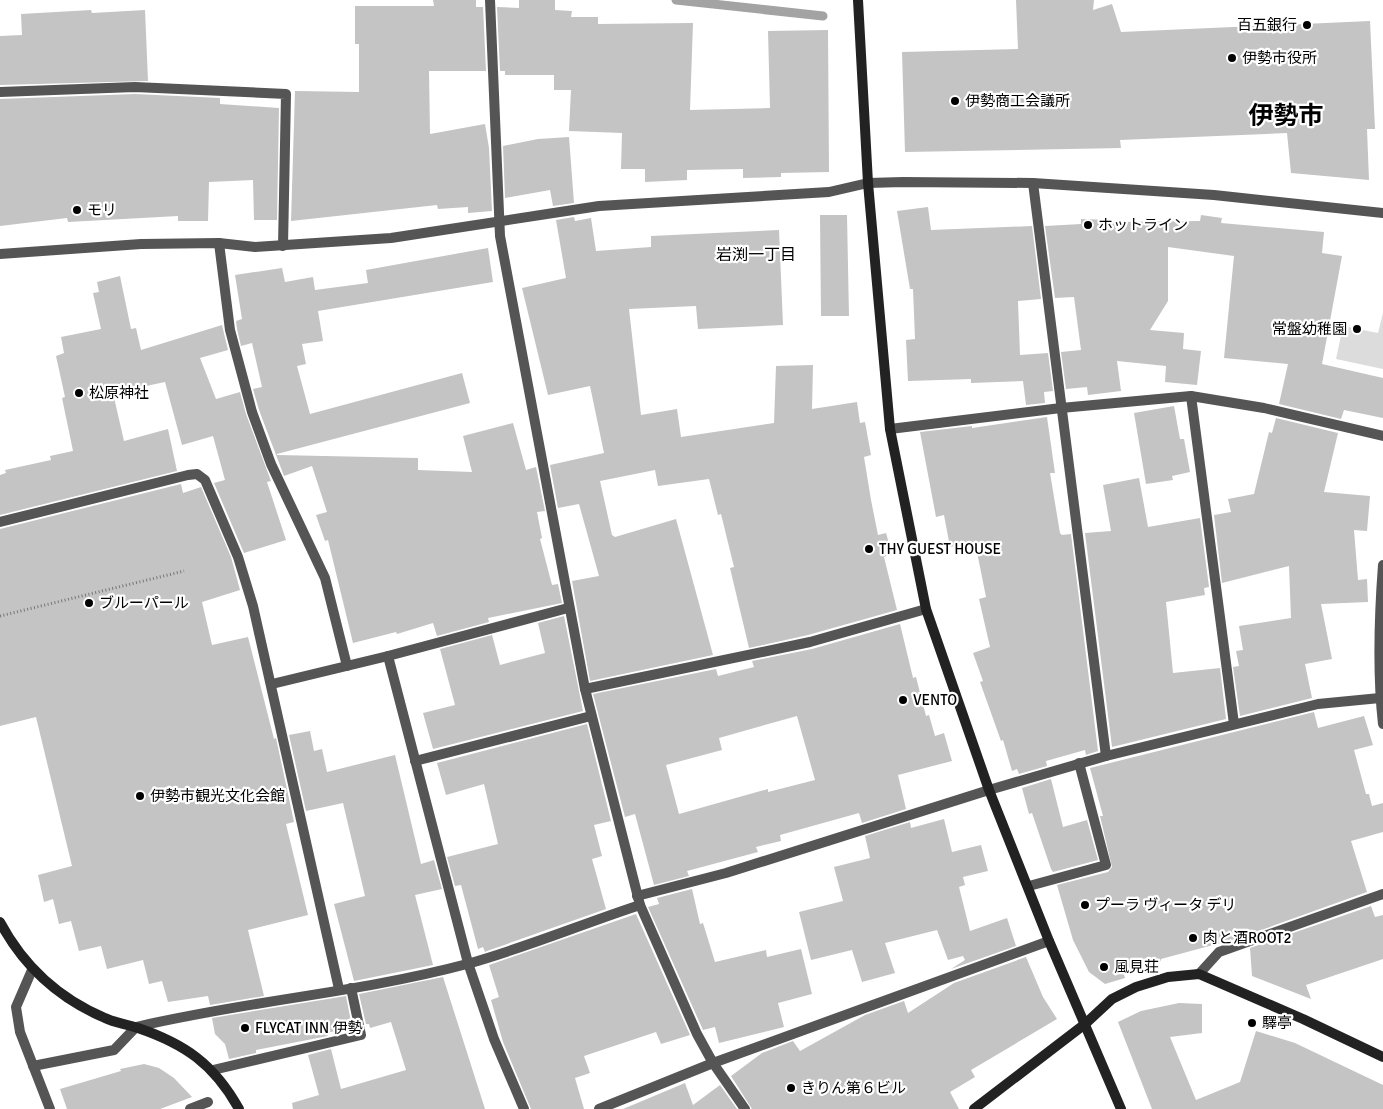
<svg xmlns="http://www.w3.org/2000/svg" width="1383" height="1109" viewBox="0 0 1383 1109" font-family="Signika,'Noto Sans JP',sans-serif">
<style>
.green{fill:#dcdcdc}
.lines{fill:none;stroke-linecap:round;stroke-linejoin:round}
.stream{stroke:#a3a3a3;stroke-width:9}
.building{fill:#c4c4c4;fill-rule:evenodd}
.path{stroke:#777;stroke-width:3;stroke-dasharray:1 2.5;stroke-linecap:butt}
.lane{stroke:#555;stroke-width:10}
.street{stroke:#555;stroke-width:10}
.secondary{stroke:#222;stroke-width:10}
.poi-dot{fill:#000;stroke:#fff;stroke-width:2}
.labels{text-anchor:middle;dominant-baseline:central;stroke-width:4.5;stroke-linejoin:round;paint-order:stroke}
.poi-label{font-size:15px;fill:#000;stroke:#fff;text-anchor:start}
.neighbourhood-label{font-size:16px;fill:#000;stroke:#fff}
.town-label{font-size:25px;font-weight:bold;fill:#000;stroke:#fff}
</style>
<rect width="100%" height="100%" fill="#fff"/>
<polygon class="green" points="1383,313 1383,369 1336,359 1343,326 1378,333"/>
<g class="lines">
<polyline class="stream" points="676,0 823,16"/>
</g>
<g class="building">
<polygon points="433,0 476,0 476,7 483,7 486,71 429,71 430,134 485,124 489,148 492,211 468,213 468,207 438,209 437,205 291,221 295,91 359,92 359,44 355,44 355,6 434,6"/>
<polygon points="519,0 555,0 555,10 572,11 571,17 598,17 598,24 693,23 690,110 770,108 768,31 828,30 829,172 781,173 781,177 743,178 743,169 687,170 687,180 645,182 645,169 621,169 622,133 569,131 571,90 554,90 554,75 505,75 505,71 500,71 497,7 519,8"/>
<polygon points="1016,0 1094,0 1093,10 1112,4 1121,32 1370,21 1375,129 1367,129 1369,180 1291,173 1287,133 1120,140 1121,148 905,152 902,52 1018,49"/>
<polygon points="91,10 92,13 145,10 148,81 0,85 0,36 22,35 21,14"/>
<polygon points="135,94 220,98 220,104 279,108 277,220 254,220 253,180 209,182 208,221 178,221 178,216 68,222 67,218 0,226 0,99"/>
<polygon points="569,137 574,203 553,206 550,190 505,198 503,146 538,139"/>
<polygon points="928,207 931,230 1032,226 1041,299 1018,301 1020,355 1048,353 1053,391 1044,392 1045,403 1026,405 1023,381 971,383 971,379 908,381 906,340 915,339 913,289 910,289 897,211"/>
<polygon points="820,215 847,215 849,316 821,316"/>
<polygon points="1201,215 1222,218 1221,223 1324,232 1322,253 1342,256 1322,364 1383,378 1383,418 1344,410 1341,419 1279,404 1288,364 1224,358 1234,256 1168,247 1168,301 1150,330 1184,333 1183,349 1201,351 1197,385 1165,382 1166,366 1117,361 1121,391 1088,395 1087,387 1066,389 1061,352 1081,350 1074,297 1055,298 1045,226 1081,224 1081,219 1111,220 1111,222 1200,221"/>
<polygon points="574,217 575,221 591,218 596,251 651,247 651,236 779,230 783,325 698,329 696,306 629,309 641,415 677,409 681,437 774,423 776,366 813,365 812,409 857,402 860,423 865,422 871,455 864,457 871,500 878,535 886,533 892,554 884,557 897,610 808,635 749,648 730,568 734,567 721,514 718,515 709,479 658,486 655,470 600,481 612,535 615,537 676,519 713,655 590,681 572,581 599,576 579,504 558,508 550,465 604,453 590,386 548,395 522,288 566,278 556,220"/>
<polygon points="488,248 493,282 318,311 323,341 302,344 306,364 297,366 310,414 462,373 470,403 277,454 277,455 418,458 418,470 472,472 463,436 513,423 526,470 536,467 545,511 537,512 542,538 540,539 552,585 558,584 562,603 488,618 489,622 437,636 433,623 397,634 396,632 353,643 328,540 325,541 316,515 327,512 312,466 284,476 259,410 253,389 262,387 252,343 241,346 237,329 236,321 242,319 235,275 282,268 285,282 313,277 315,290 368,283 366,270"/>
<polygon points="120,276 131,329 136,328 141,350 222,325 228,350 200,358 216,399 240,392 246,414 271,481 267,482 286,540 244,553 214,483 225,480 213,436 182,445 165,382 113,393 124,441 168,429 177,471 0,515 0,475 6,473 5,470 51,460 50,456 73,451 62,398 65,397 56,356 64,353 61,337 101,329 93,293 99,292 97,282"/>
<polygon points="1174,406 1180,439 1184,439 1190,472 1172,476 1173,480 1146,484 1134,413"/>
<polygon points="1047,417 1055,473 1050,473 1060,533 1062,535 1071,534 1098,751 1086,755 1085,750 1046,761 1047,766 1019,774 1017,769 1012,771 1003,740 1001,741 980,682 983,681 973,653 990,647 979,599 986,597 975,542 950,547 944,515 936,517 920,432 972,426 972,428"/>
<polygon points="1276,418 1338,433 1324,492 1370,496 1367,531 1354,530 1358,580 1367,579 1368,602 1321,604 1332,659 1305,664 1312,698 1240,716 1233,667 1239,666 1236,651 1243,650 1239,626 1291,618 1289,566 1222,583 1214,515 1231,512 1228,499 1254,494 1269,432 1272,433"/>
<polygon points="1139,478 1148,527 1200,518 1209,587 1204,588 1205,595 1166,602 1173,673 1220,668 1226,719 1112,747 1085,533 1111,531 1103,485"/>
<polygon points="181,484 183,493 201,487 231,557 240,590 202,602 212,645 248,637 274,739 276,738 294,822 286,824 308,915 248,930 264,996 210,1005 208,996 168,1002 162,981 149,984 143,960 107,969 101,946 79,951 71,921 59,924 53,899 44,902 38,875 72,866 36,717 0,726 0,529"/>
<polygon points="564,616 583,711 433,749 423,713 455,705 440,649 492,635 500,665 545,653 538,623"/>
<path d="M900,624L913,678L916,677L926,716L929,715L935,736L944,733L952,761L898,775L906,809L862,823L859,813L780,835L781,841L756,847L758,852L687,871L689,876L654,885L635,814L625,817L593,694L716,669L718,676L754,667L752,661L812,649ZM797,716L815,780L768,792V789L679,814L666,765L722,750L719,738Z"/>
<polygon points="1314,712 1318,728 1364,716 1373,745 1354,750 1366,794 1369,794 1372,806 1383,803 1383,832 1351,841 1367,892 1239,938 1161,959 1161,961 1123,971 1125,978 1105,984 1089,972 1073,940 1057,885 1108,872 1112,867 1100,816 1103,816 1090,768"/>
<polygon points="587,724 611,821 594,825 602,856 592,859 606,909 487,951 485,952 483,947 478,949 461,885 455,886 447,857 498,844 484,784 446,795 437,763"/>
<polygon points="310,731 314,751 322,749 327,772 395,755 421,864 434,860 442,889 415,895 433,965 354,981 334,904 365,896 343,803 306,811 289,735"/>
<polygon points="1051,779 1063,827 1087,820 1098,860 1053,872 1051,869 1032,813 1029,814 1022,788"/>
<polygon points="944,819 952,852 981,845 988,871 963,877 965,885 959,887 970,931 1007,918 1016,946 951,969 965,960 963,956 948,960 937,930 885,943 895,973 862,982 852,950 811,960 799,912 843,901 834,867 870,858 865,836 910,822 911,828"/>
<polygon points="692,889 700,924 703,923 715,962 766,950 767,957 801,949 812,994 778,1003 784,1027 719,1043 715,1027 703,1030 648,907 659,904 657,898"/>
<polygon points="1371,906 1375,917 1383,915 1383,959 1306,985 1311,999 1252,976 1250,948"/>
<polygon points="636,914 690,1035 661,1044 656,1032 584,1056 590,1073 575,1078 584,1109 531,1109 503,1042 491,1000 499,997 489,965"/>
<polygon points="1026,957 1043,997 1057,1019 971,1070 975,1077 950,1092 959,1109 752,1109 731,1076 762,1053 793,1041 800,1051 865,1015 904,1001 908,1013 954,983"/>
<polygon points="443,977 485,1109 293,1109 292,1103 319,1095 308,1055 331,1049 341,1089 406,1070 391,1022 370,1028 369,1024 366,1024 359,994"/>
<polygon points="346,996 352,1027 327,1033 328,1036 256,1050 256,1053 229,1059 225,1044 215,1034 212,1018"/>
<polygon points="1179,1003 1202,1004 1202,1033 1170,1037 1196,1100 1240,1082 1256,1031 1295,1043 1383,1085 1383,1109 1152,1109 1118,1022 1141,1011"/>
<polygon points="144,1064 159,1068 174,1078 192,1097 160,1109 67,1109 60,1089 121,1071 120,1069"/>
<polygon points="685,1083 693,1105 720,1085 737,1109 623,1109"/>
</g>
<g class="lines">
<polyline class="path" points="0,616 184,571"/>
<g class="lane">
<polyline points="0,92 135,87 286,94 283,246"/>
<polyline points="0,522 188,475 197,474 205,480 238,557 253,606 339,989"/>
<path d="M136,1027C245,1001 358,993 467,964C525,948 582,924 640,905"/>
<polyline points="213,1070 361,1035 351,988"/>
<polyline points="190,1109 208,1102"/>
</g>
<g class="street">
<polyline points="490,0 500,236 585,689 640,905 697,1034 713,1063 745,1109"/>
<polyline points="1033,183 1106,756"/>
<polyline points="219,243 230,330 252,412 271,464 325,578 347,666"/>
<polyline points="0,254 141,244 219,243 255,247 391,238 599,206 829,192 868,183 903,182 1033,183 1214,195 1383,213"/>
<polyline points="1191,396 1234,724"/>
<polyline points="890,429 1061,408 1191,396 1264,408 1383,436"/>
<path d="M1383,565C1379,618 1377,671 1383,724"/>
<polyline points="388,656 468,963 494,1039 524,1109"/>
<polyline points="272,684 388,656 568,608"/>
<polyline points="585,689 810,642 926,609"/>
<polyline points="415,761 591,716"/>
<polyline points="1029,886 1106,865 1079,763"/>
<polyline points="637,896 726,873 989,790 1106,756 1318,704 1380,698"/>
<polyline points="32,970 16,1007 20,1032 50,1109"/>
<polyline points="1199,974 1219,952 1383,894"/>
<polyline points="33,1066 114,1050 136,1027"/>
<polyline points="599,1109 713,1063 1049,941"/>
</g>
<g class="secondary">
<polyline points="858,0 868,183 890,429 926,609 989,790 1049,941 1121,1109"/>
<path d="M0,922C24,967 58,998 105,1018C115,1023 127,1024 138,1028C185,1044 214,1064 239,1109"/>
<polyline points="974,1109 1085,1024 1112,999 1136,987 1168,977 1199,974 1303,1019 1383,1057"/>
</g>
</g>
<g class="poi-dot">
<circle cx="1307" cy="25" r="5"/>
<circle cx="1232" cy="58" r="5"/>
<circle cx="955" cy="101" r="5"/>
<circle cx="77" cy="210" r="5"/>
<circle cx="1088" cy="225" r="5"/>
<circle cx="1357" cy="329" r="5"/>
<circle cx="79" cy="393" r="5"/>
<circle cx="869" cy="549" r="5"/>
<circle cx="89" cy="603" r="5"/>
<circle cx="903" cy="700" r="5"/>
<circle cx="140" cy="796" r="5"/>
<circle cx="1085" cy="905" r="5"/>
<circle cx="1193" cy="938" r="5"/>
<circle cx="1104" cy="967" r="5"/>
<circle cx="1252" cy="1023" r="5"/>
<circle cx="245" cy="1028" r="5"/>
<circle cx="791" cy="1088" r="5"/>
</g>
<g class="labels">
<g class="poi-label">
<text x="1297" y="25" text-anchor="end">百五銀行</text>
<text x="1242" y="58">伊勢市役所</text>
<text x="965" y="101">伊勢商工会議所</text>
<text x="87" y="210">モリ</text>
<text x="1098" y="225">ホットライン</text>
<text x="1347" y="329" text-anchor="end">常盤幼稚園</text>
<text x="89" y="393">松原神社</text>
<text x="879" y="549">THY GUEST HOUSE</text>
<text x="99" y="603">ブルーパール</text>
<text x="913" y="700">VENTO</text>
<text x="150" y="796">伊勢市観光文化会館</text>
<text x="1095" y="905">プーラ ヴィータ デリ</text>
<text x="1203" y="938">肉と酒ROOT2</text>
<text x="1114" y="967">風見荘</text>
<text x="1262" y="1023">驛亭</text>
<text x="255" y="1028">FLYCAT INN 伊勢</text>
<text x="801" y="1088">きりん第６ビル</text>
</g>
<g class="neighbourhood-label">
<text x="756" y="255">岩渕一丁目</text>
</g>
<g class="town-label">
<text x="1286" y="115">伊勢市</text>
</g>
</g>
</svg>
